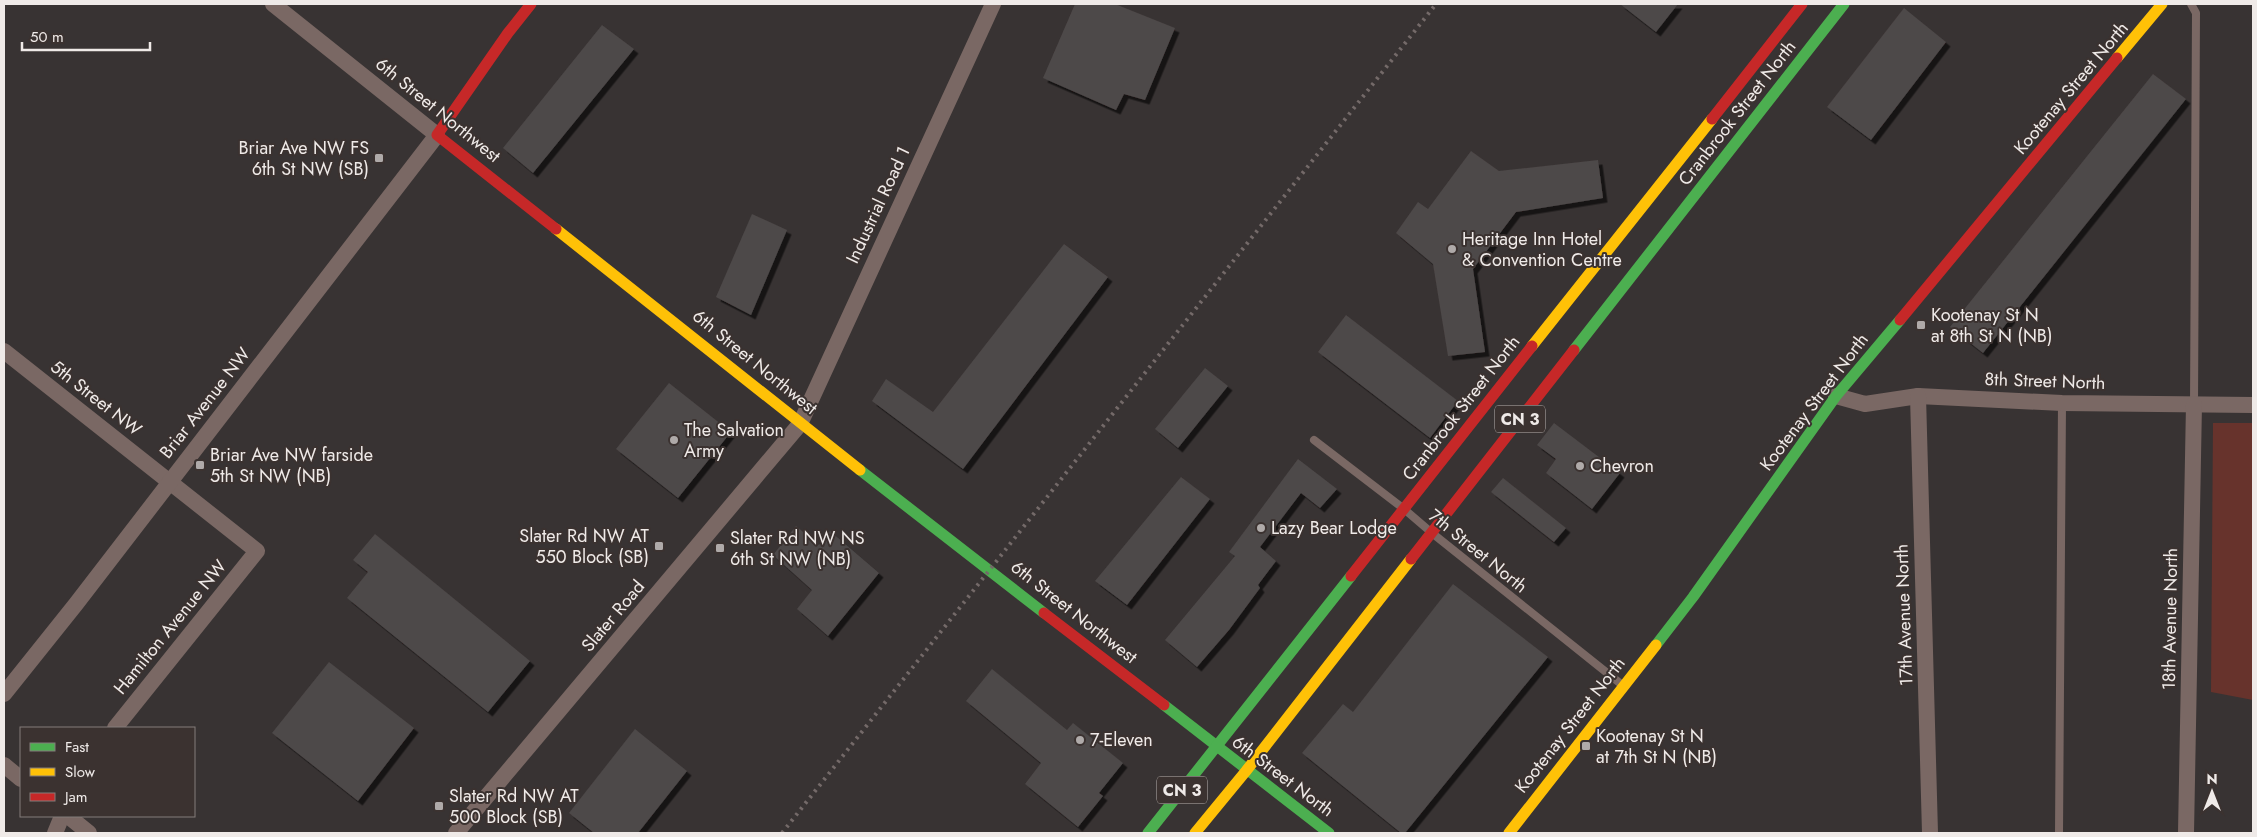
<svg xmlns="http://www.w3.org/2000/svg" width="2257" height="837" viewBox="0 0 2257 837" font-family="Jost,sans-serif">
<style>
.green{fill:#67332c}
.building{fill:#4d4848;filter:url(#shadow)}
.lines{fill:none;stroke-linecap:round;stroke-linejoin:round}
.lane{stroke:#7a6864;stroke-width:8}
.street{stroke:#7a6864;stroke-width:16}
.fast{stroke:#4caf50;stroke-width:11}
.slow{stroke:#ffc107;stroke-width:11}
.jam{stroke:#c62828;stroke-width:11}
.rail{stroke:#746a69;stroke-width:4;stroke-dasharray:2.5 5;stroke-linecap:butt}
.poi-dot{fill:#afaaa9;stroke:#3b3230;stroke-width:2}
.labels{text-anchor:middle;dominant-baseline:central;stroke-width:4;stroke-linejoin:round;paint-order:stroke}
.shield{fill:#3b3230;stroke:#b9b3b1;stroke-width:1}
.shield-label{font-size:16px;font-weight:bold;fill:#efeae8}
.street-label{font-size:18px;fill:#efeae8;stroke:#3b3230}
.poi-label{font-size:18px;fill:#efeae8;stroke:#3b3230;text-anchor:start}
</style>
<defs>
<filter id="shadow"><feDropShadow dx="4.5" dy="4.5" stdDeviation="0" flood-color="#0009"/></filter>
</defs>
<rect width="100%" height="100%" fill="#383333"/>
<polygon class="green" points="2213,423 2253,423 2253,700 2211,692"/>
<g class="building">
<polygon points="1075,4 1115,4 1175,28 1145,100 1124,94 1116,110 1043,78"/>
<polygon points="1620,4 1678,4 1656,32"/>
<polygon points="1904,8 1946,42 1871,140 1827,107"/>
<polygon points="602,25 634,49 533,173 503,148"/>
<polygon points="2153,74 2186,99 1983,353 1950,327"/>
<polygon points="1471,151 1499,171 1598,160 1603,198 1516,212 1473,269 1485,352 1448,356 1433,264 1396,233 1418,202 1428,209"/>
<polygon points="752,214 787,230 751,315 716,297"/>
<polygon points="1064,244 1108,277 963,469 872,401 886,379 933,412"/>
<polygon points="1346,315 1458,401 1430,438 1318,352"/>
<polygon points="1205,368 1228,386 1178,448 1155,429"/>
<polygon points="669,383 731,432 678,498 616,449"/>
<polygon points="1554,423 1620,473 1592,509 1546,473 1556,459 1537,445"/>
<polygon points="1298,459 1337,489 1320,508 1301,493 1260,547 1276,561 1258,585 1260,588 1229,630 1197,667 1165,640 1235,556 1229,552"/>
<polygon points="1181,477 1210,499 1127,605 1095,581"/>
<polygon points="1503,478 1566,528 1554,542 1491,492"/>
<polygon points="796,526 819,545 830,531 879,573 828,636 797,609 812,590 773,555"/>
<polygon points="375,534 530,661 488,712 347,598 368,572 353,560"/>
<polygon points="1453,584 1548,657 1405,833 1401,833 1302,753 1343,704 1353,712"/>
<polygon points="329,662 414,728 358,801 272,733"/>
<polygon points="992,669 1067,730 1073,723 1123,763 1099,793 1103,796 1078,827 1025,784 1041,763 966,701"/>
<polygon points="635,729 687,771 638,833 594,833 569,813"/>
</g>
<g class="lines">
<g class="lane">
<polyline points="2191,4 2196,13 2194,404"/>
<polyline points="1314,440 1404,509 1432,533 1621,684"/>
<polyline points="2059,833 2062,403"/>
</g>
<g class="street">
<polyline points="4,351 257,551 115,728"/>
<polyline points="1836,396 1865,404 1918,396 2062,403 2253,405"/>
<polyline points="1918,396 1930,833"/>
<polyline points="4,694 76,604 437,135 273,4"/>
<polyline points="4,765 21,779"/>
<polyline points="68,816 89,833"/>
<polyline points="55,833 62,816"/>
<polyline points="456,833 800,424 993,4"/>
<polyline points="2186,833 2194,404"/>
</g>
<g class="fast">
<polyline points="1574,350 1844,4"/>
<polyline points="860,470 1044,613"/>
<polyline points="1656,645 1693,597 1836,396 1900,320"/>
<polyline points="1164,705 1329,833"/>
<polyline points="1148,833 1351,576"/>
</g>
<g class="slow">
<polyline points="2117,58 2162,4"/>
<polyline points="556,229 860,470"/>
<polyline points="1532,346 1712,119"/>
<polyline points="1195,833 1246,771 1411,559"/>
<polyline points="1509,833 1656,645"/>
</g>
<g class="jam">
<polyline points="531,4 508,33 437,135 556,229"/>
<polyline points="1712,119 1802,4"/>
<polyline points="1900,320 2117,58"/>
<polyline points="1411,559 1574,350"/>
<polyline points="1351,576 1532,346"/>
<polyline points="1044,613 1164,705"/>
</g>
<polyline class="rail" points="782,833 1436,4"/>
</g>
<g class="poi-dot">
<rect x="374" y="153" width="10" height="10" rx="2.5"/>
<circle cx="1452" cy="249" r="5"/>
<rect x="1916" y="320" width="10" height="10" rx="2.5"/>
<circle cx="674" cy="440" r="5"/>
<rect x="195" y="460" width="10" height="10" rx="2.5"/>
<circle cx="1580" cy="466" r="5"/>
<circle cx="1261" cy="528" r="5"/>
<rect x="654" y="541" width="10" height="10" rx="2.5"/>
<rect x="715" y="543" width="10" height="10" rx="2.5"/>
<circle cx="1080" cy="740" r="5"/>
<rect x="1581" y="741" width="10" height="10" rx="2.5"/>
<rect x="434" y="801" width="10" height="10" rx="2.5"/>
</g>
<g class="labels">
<g class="shield">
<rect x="1495" y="405.5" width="50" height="27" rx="4"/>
<rect x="1157" y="776.5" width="50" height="27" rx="4"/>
</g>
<g class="shield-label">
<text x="1520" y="419">CN 3</text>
<text x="1182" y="790">CN 3</text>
</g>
<g class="street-label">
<text transform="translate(2071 88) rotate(-50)">Kootenay Street North</text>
<text transform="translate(438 110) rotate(39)">6th Street Northwest</text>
<text transform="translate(1737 113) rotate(-52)">Cranbrook Street North</text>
<text transform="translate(878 205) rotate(-65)">Industrial Road 1</text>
<text transform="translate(755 362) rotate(39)">6th Street Northwest</text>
<text transform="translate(2045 381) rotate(2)">8th Street North</text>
<text transform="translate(96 398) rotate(38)">5th Street NW</text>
<text transform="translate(1814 402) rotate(-53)">Kootenay Street North</text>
<text transform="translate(205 403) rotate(-52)">Briar Avenue NW</text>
<text transform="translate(1461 408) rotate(-52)">Cranbrook Street North</text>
<text transform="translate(1478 551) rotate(39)">7th Street North</text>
<text transform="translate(1074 612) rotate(38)">6th Street Northwest</text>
<text transform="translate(1904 615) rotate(-92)">17th Avenue North</text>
<text transform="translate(613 616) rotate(-50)">Slater Road</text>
<text transform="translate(2170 619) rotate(-89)">18th Avenue North</text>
<text transform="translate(170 627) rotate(-51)">Hamilton Avenue NW</text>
<text transform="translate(1570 725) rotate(-52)">Kootenay Street North</text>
<text transform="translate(1283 776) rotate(37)">6th Street North</text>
</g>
<g class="poi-label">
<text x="369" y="148" text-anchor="end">Briar Ave NW FS<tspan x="369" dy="21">6th St NW (SB)</tspan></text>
<text x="1462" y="239">Heritage Inn Hotel<tspan x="1462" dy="21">&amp; Convention Centre</tspan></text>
<text x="1931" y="315">Kootenay St N<tspan x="1931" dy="21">at 8th St N (NB)</tspan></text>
<text x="684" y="430">The Salvation<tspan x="684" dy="21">Army</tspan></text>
<text x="210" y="455">Briar Ave NW farside<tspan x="210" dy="21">5th St NW (NB)</tspan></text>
<text x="1590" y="466">Chevron</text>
<text x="1271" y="528">Lazy Bear Lodge</text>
<text x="649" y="536" text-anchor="end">Slater Rd NW AT<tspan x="649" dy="21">550 Block (SB)</tspan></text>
<text x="730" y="538">Slater Rd NW NS<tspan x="730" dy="21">6th St NW (NB)</tspan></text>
<text x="1596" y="736">Kootenay St N<tspan x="1596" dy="21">at 7th St N (NB)</tspan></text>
<text x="1090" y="740">7-Eleven</text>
<text x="449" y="796">Slater Rd NW AT<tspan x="449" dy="21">500 Block (SB)</tspan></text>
</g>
</g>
<rect width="2257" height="837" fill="none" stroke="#efeae8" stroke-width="10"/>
<rect x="20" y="727" width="175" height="90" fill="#3b3230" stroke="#837c7a"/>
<rect x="30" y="743" width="25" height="8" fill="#4caf50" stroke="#837c7a"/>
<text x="65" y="752" font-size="15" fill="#efeae8">Fast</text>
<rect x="30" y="768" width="25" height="8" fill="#ffc107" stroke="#837c7a"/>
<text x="65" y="777" font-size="15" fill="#efeae8">Slow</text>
<rect x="30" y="793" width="25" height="8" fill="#c62828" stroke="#837c7a"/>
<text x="65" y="802" font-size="15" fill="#efeae8">Jam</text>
<g transform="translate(2212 792)" stroke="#3b3230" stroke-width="4" paint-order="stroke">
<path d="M0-4L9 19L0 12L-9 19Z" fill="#efeae8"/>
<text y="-8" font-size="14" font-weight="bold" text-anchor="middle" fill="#efeae8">N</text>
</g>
<path d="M22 42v8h128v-8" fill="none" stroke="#efeae8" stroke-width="2.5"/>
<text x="30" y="42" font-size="15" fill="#efeae8" stroke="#3b3230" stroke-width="4" paint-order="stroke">50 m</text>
</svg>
